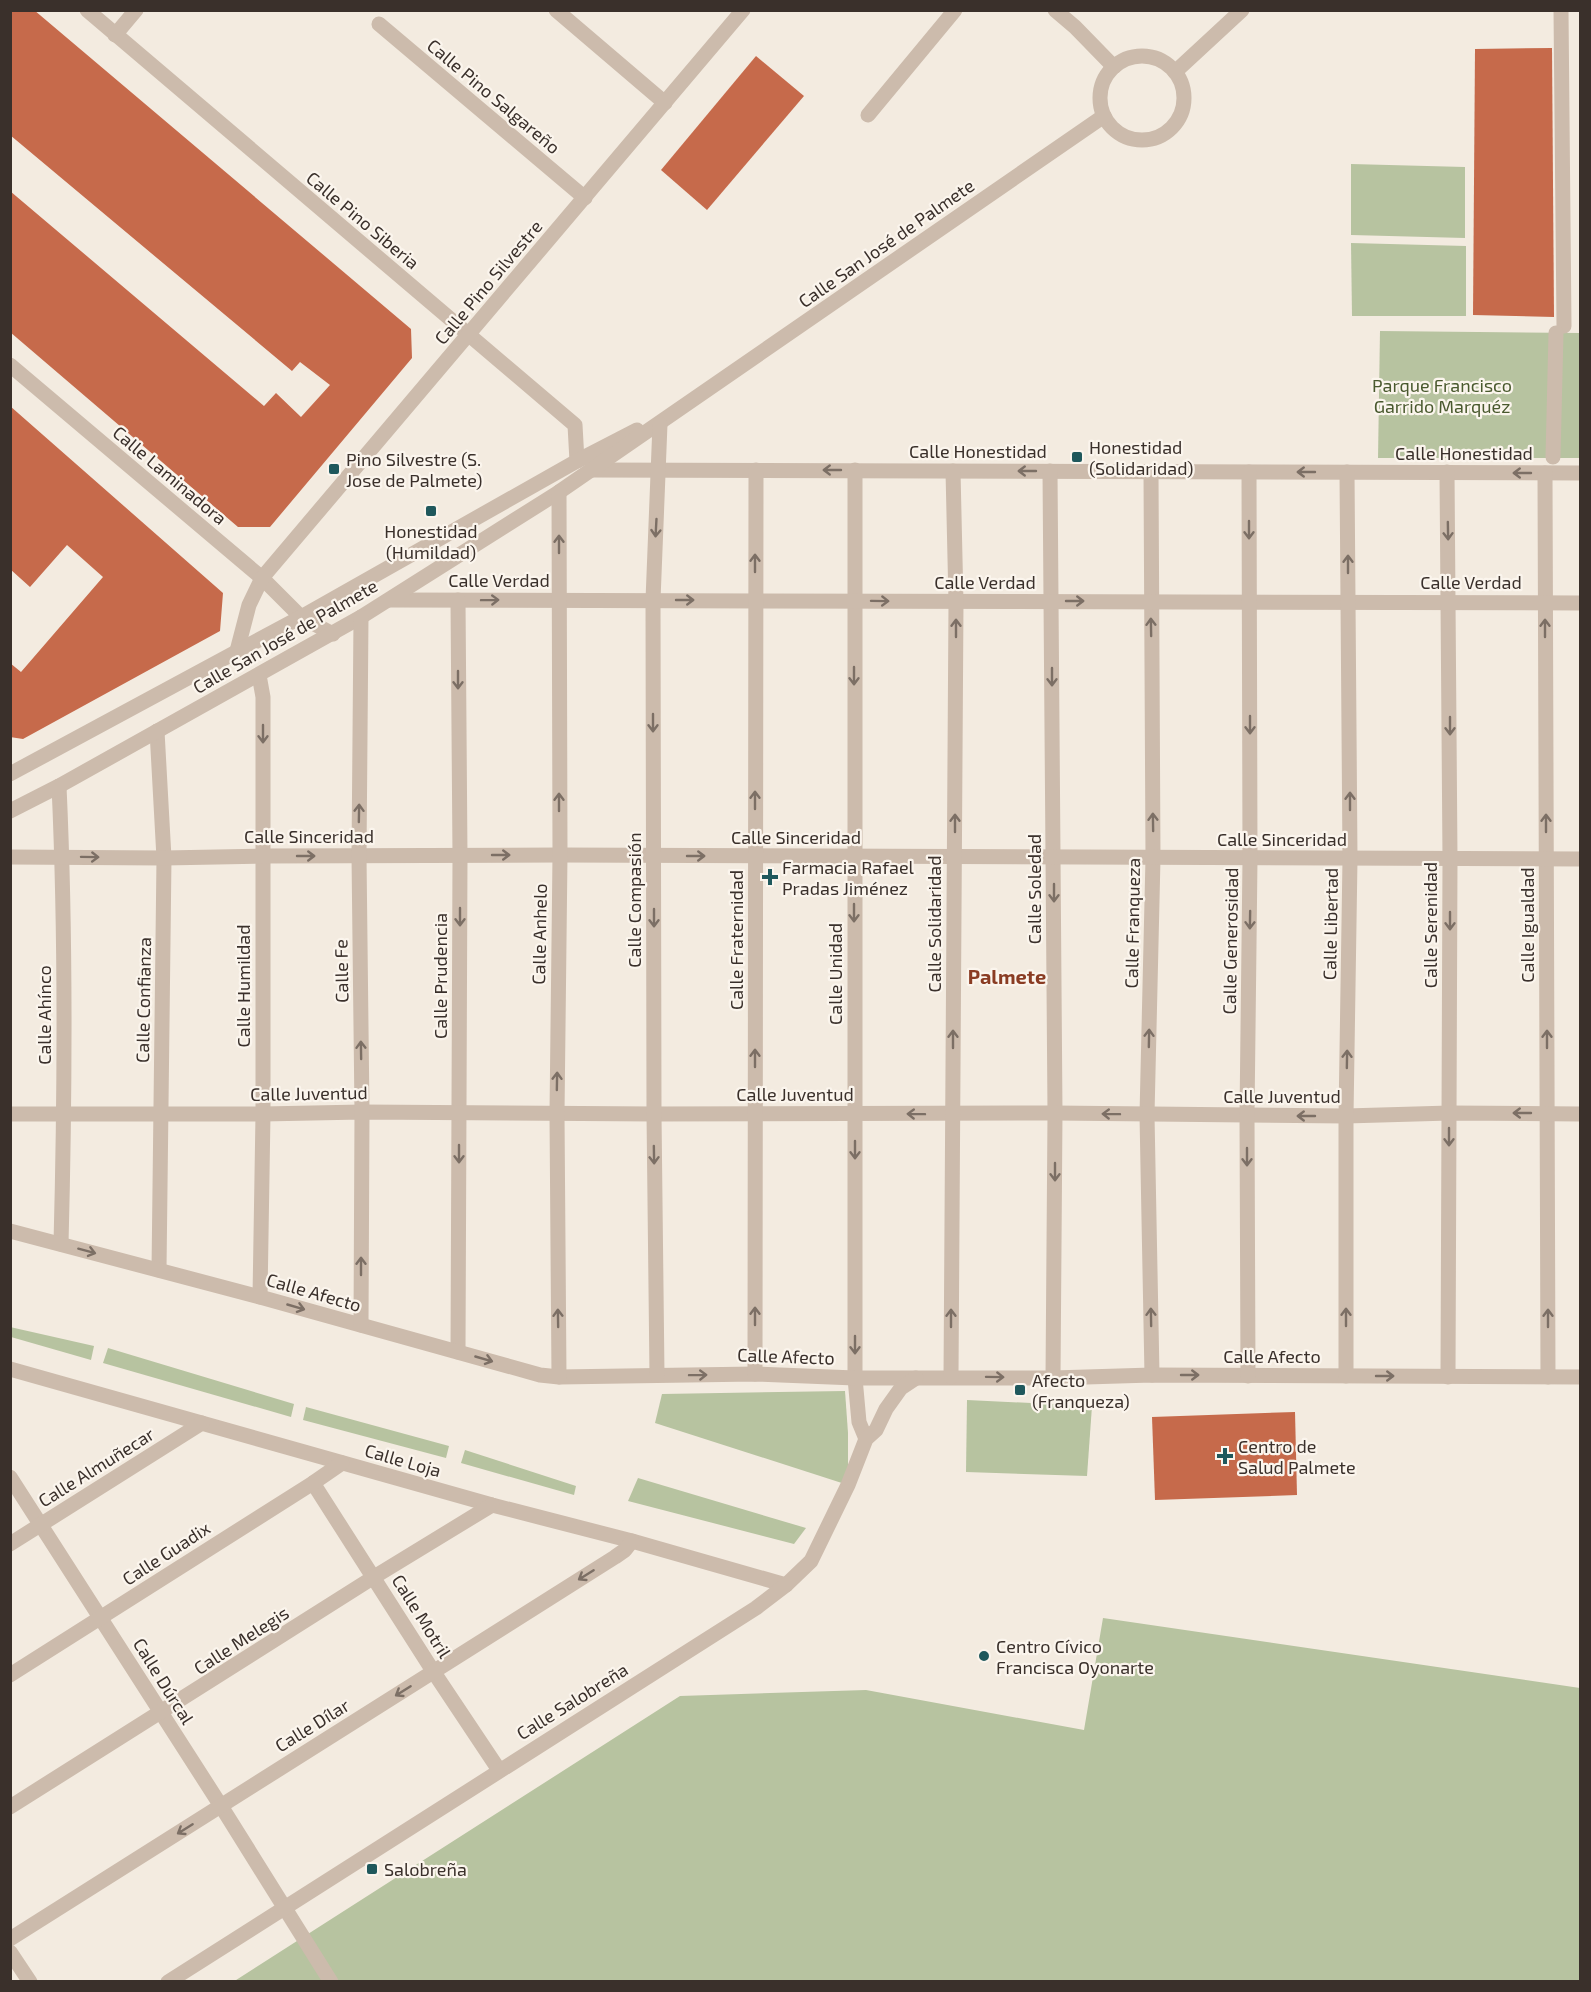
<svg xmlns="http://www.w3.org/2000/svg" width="1591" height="1992" viewBox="0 0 1591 1992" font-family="'Exo 2',sans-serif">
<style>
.green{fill:#b7c3a0}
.building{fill:#c66a4b}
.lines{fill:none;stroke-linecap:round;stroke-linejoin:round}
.minor{stroke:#ccbbac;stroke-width:15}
.oneway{stroke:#7c6f65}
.poi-dot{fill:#1f585c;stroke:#fbf5ed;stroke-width:2}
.labels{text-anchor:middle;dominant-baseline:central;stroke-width:4.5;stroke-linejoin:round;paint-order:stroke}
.street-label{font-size:18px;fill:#3a302b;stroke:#fbf5ed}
.park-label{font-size:18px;fill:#49592e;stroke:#fbf5ed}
.poi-label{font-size:18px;fill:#3a302b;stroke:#fbf5ed;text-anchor:start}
.neighbourhood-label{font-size:20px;font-weight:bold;fill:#8a3c23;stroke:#fbf5ed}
</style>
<rect width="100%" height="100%" fill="#f3ebe0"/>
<g class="green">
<polygon points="1351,164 1465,167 1465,238 1351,235"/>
<polygon points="1351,243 1466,246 1466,316 1352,316"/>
<polygon points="1380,331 1580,333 1580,458 1378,458"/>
<polygon points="10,1327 94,1346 91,1360 11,1337"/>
<polygon points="108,1348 294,1404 291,1417 103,1363"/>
<polygon points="845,1391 848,1433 848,1485 655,1423 662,1394"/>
<polygon points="967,1400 1092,1406 1087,1476 966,1472"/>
<polygon points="306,1407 449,1446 446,1458 303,1420"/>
<polygon points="465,1450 576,1486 574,1495 461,1463"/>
<polygon points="638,1478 806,1528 794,1544 628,1501"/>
<polygon points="1103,1618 1580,1688 1580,1981 233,1982 680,1696 866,1690 1084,1730"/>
</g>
<g class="building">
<polygon points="10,10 34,10 411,329 412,358 270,527 238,527 10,332 10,191 264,406 276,393 301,417 330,385 300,362 292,371 10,135"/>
<polygon points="1552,48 1554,317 1473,315 1475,49"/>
<polygon points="756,56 804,96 707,210 661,170"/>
<polygon points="10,406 223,593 220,631 23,739 10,737 10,663 21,672 103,577 67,545 30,587 10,569"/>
<polygon points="1295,1412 1297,1495 1155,1500 1152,1417"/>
</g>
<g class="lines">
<g class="minor">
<polyline points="87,10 575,425 577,461"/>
<polyline points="556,10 665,103"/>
<polyline points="1055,10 1075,27 1114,67"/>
<polyline points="1561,10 1564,326"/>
<polyline points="379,24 585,198"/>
<polyline points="115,35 136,10"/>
<circle cx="1142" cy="98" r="42"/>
<polyline points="1175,72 1242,10"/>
<polyline points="868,115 955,10"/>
<polyline points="10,365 262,578 301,617 333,634"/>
<polyline points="1553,457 1556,333"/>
<polyline points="592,470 1580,473"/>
<polyline points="855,470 855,1378 859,1422 866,1439"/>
<polyline points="1050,471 1055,1113 1053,1378"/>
<polyline points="1151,472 1153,858 1147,1115 1152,1375"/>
<polyline points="1447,472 1450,859 1448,1377"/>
<polyline points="1545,473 1548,1377"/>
<polyline points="389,600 1580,603"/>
<polyline points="458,600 460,856 458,1352"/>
<polyline points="237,651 249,605 262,578 743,10"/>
<polyline points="259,675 263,697 263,1114 260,1297"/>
<polyline points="157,731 164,858 159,1270"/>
<polyline points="10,774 301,617 577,461 637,430"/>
<path d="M59,786C66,938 65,1092 61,1244"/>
<polyline points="10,811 59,786 361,617 559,492 1104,116"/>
<polyline points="10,857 164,858 263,856 560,855 1580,859"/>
<polyline points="10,1114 263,1114 362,1112 654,1114 1055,1113 1346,1116 1450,1113 1580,1114"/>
<polyline points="10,1231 260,1297 540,1375 559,1377 755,1374 855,1378 1053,1378 1152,1375 1580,1377"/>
<polyline points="361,1325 362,1112 359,856 361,617"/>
<polyline points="10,1369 492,1505 632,1541 786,1585"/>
<polyline points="755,1374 756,470"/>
<polyline points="657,1375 654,1114 653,600 660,424"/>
<polyline points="1248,1376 1247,1115 1250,859 1249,472"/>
<polyline points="1346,1376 1346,1116 1350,859 1347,472"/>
<polyline points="559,1377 557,1114 560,855 559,492"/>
<polyline points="951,1377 956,602 953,471"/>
<polyline points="10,1477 221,1806 331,1982"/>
<polyline points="313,1483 433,1671 499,1770"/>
<polyline points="10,1544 202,1423"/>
<polyline points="10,1675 313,1483 342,1463"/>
<polyline points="10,1807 374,1577 492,1505"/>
<polyline points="10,1939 615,1557 625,1550 632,1541"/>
<polyline points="10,1952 30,1982"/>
<polyline points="168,1982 756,1608 786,1585 811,1561 848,1485 866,1439 876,1430 886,1409 901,1388 916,1378"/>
</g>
</g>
<defs><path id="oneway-shaft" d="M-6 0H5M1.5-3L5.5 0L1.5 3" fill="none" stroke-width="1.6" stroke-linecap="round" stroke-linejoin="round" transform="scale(1.5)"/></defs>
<g class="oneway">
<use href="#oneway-shaft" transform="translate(832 470) rotate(-180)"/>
<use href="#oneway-shaft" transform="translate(1027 471) rotate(-180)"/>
<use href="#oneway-shaft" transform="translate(1306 472) rotate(-180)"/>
<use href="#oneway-shaft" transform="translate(1522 473) rotate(-180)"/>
<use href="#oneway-shaft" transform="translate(656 528) rotate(93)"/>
<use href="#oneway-shaft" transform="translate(1249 530) rotate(90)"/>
<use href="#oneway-shaft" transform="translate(1448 531) rotate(89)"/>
<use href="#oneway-shaft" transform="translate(559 544) rotate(-90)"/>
<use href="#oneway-shaft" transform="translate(755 563) rotate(-90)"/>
<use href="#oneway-shaft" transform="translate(1348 564) rotate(-90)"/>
<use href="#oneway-shaft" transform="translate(490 600) rotate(-1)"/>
<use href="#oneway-shaft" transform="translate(685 600)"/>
<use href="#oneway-shaft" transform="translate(880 601) rotate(1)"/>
<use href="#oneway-shaft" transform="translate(1075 601)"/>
<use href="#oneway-shaft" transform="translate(1151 627) rotate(-91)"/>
<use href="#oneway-shaft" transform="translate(956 628) rotate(-90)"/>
<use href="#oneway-shaft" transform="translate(1545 628) rotate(-90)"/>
<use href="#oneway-shaft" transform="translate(854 676) rotate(90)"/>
<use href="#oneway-shaft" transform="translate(1052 677) rotate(90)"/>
<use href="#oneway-shaft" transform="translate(458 680) rotate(90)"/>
<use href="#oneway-shaft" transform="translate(653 723) rotate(90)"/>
<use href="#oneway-shaft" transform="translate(1250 725) rotate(90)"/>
<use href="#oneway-shaft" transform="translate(1450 726) rotate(90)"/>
<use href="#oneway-shaft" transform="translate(263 734) rotate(90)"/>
<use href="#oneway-shaft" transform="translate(755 800) rotate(-90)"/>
<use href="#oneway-shaft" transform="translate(1350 801) rotate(-90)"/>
<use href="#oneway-shaft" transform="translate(559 802) rotate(-90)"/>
<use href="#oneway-shaft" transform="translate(359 813) rotate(-89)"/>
<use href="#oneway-shaft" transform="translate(1153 822) rotate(-91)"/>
<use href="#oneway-shaft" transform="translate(955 823) rotate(-90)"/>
<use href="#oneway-shaft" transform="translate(1546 823) rotate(-90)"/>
<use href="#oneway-shaft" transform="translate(501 855)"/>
<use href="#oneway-shaft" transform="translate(306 856)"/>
<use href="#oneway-shaft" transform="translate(696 856)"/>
<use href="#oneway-shaft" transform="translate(90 857) rotate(1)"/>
<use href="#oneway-shaft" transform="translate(1054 893) rotate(90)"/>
<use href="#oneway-shaft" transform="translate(854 913) rotate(90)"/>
<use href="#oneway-shaft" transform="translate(460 917) rotate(90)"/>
<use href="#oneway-shaft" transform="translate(654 918) rotate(90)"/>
<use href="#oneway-shaft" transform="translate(1250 920) rotate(91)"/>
<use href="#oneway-shaft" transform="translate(1450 921) rotate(90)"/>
<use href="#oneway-shaft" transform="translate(1149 1038) rotate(-89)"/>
<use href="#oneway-shaft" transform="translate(953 1039) rotate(-90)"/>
<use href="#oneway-shaft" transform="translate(1547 1039) rotate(-90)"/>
<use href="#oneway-shaft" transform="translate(361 1050) rotate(-91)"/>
<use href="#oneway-shaft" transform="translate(755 1058) rotate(-90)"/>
<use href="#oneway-shaft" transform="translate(1347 1059) rotate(-89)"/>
<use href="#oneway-shaft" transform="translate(557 1081) rotate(-89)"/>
<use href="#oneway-shaft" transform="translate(1522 1113) rotate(180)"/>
<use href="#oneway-shaft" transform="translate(916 1114) rotate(-179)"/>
<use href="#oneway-shaft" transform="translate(1111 1114) rotate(-179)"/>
<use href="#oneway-shaft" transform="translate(1306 1116) rotate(-180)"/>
<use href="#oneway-shaft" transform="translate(1449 1137) rotate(90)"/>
<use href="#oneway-shaft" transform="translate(855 1150) rotate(90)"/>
<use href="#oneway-shaft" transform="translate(459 1154) rotate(90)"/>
<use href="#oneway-shaft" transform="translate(654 1155) rotate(89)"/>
<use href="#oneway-shaft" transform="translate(1247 1157) rotate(90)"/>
<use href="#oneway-shaft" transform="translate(1055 1172) rotate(90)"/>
<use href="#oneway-shaft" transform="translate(87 1251) rotate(15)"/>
<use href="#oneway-shaft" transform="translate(361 1266) rotate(-90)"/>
<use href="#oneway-shaft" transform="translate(296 1307) rotate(16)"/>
<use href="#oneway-shaft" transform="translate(755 1316) rotate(-90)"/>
<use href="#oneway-shaft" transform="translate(1151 1317) rotate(-91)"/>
<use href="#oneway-shaft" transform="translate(1346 1317) rotate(-90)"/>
<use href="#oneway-shaft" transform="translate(558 1318) rotate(-91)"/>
<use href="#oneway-shaft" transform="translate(951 1318) rotate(-90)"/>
<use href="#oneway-shaft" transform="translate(1548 1318) rotate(-90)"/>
<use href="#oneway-shaft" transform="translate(855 1345) rotate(90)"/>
<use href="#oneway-shaft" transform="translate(484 1359) rotate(16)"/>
<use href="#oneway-shaft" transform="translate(698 1375) rotate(-1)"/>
<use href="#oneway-shaft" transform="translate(1190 1375)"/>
<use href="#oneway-shaft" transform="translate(1385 1376)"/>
<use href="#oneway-shaft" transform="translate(995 1377) rotate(1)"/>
<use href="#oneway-shaft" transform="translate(586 1575) rotate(148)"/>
<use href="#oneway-shaft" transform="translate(403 1691) rotate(148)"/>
<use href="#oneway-shaft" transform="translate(185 1829) rotate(148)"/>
</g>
<g class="poi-dot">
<rect x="1071" y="451" width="12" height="12" rx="3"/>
<rect x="328" y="463" width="12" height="12" rx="3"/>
<rect x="425" y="505" width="12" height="12" rx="3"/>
<path d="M767 868h6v6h6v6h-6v6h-6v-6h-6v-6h6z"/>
<rect x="1014" y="1384" width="12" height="12" rx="3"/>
<path d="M1222 1447h6v6h6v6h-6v6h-6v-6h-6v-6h6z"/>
<circle cx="984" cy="1656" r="6"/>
<rect x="366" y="1863" width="12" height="12" rx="3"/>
</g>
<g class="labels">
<g class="street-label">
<text transform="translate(494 96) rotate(40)">Calle Pino Salgareño</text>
<text transform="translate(363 220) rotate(40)">Calle Pino Siberia</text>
<text transform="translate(886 243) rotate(-35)">Calle San José de Palmete</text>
<text transform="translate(488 282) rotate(-50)">Calle Pino Silvestre</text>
<text x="978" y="451">Calle Honestidad</text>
<text x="1464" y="453">Calle Honestidad</text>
<text transform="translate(170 475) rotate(40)">Calle Laminadora</text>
<text x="499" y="580">Calle Verdad</text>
<text x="985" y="582">Calle Verdad</text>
<text x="1471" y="582">Calle Verdad</text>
<text transform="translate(285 636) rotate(-30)">Calle San José de Palmete</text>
<text x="309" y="836">Calle Sinceridad</text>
<text x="796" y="837">Calle Sinceridad</text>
<text x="1282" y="839">Calle Sinceridad</text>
<text transform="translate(1034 889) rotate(-90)">Calle Soledad</text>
<text transform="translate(634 900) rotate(-90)">Calle Compasión</text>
<text transform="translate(1132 923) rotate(-89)">Calle Franqueza</text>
<text transform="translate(934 924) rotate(-90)">Calle Solidaridad</text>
<text transform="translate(1330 924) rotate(-89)">Calle Libertad</text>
<text transform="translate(1430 925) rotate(-90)">Calle Serenidad</text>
<text transform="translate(1527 925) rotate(-90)">Calle Igualdad</text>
<text transform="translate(539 934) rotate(-89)">Calle Anhelo</text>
<text transform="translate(736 940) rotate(-90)">Calle Fraternidad</text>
<text transform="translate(1230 941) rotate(-89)">Calle Generosidad</text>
<text transform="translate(341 971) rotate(-91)">Calle Fe</text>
<text transform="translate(835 974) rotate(-90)">Calle Unidad</text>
<text transform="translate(440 976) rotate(-90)">Calle Prudencia</text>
<text transform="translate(243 986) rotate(-90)">Calle Humildad</text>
<text transform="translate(143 1000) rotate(-89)">Calle Confianza</text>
<text transform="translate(44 1015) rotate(-90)">Calle Ahínco</text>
<text transform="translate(309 1093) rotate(-1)">Calle Juventud</text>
<text x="795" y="1094">Calle Juventud</text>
<text x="1282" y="1096">Calle Juventud</text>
<text transform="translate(314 1292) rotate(16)">Calle Afecto</text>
<text transform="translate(786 1356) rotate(2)">Calle Afecto</text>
<text x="1272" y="1356">Calle Afecto</text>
<text transform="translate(403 1460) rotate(16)">Calle Loja</text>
<text transform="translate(96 1467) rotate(-32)">Calle Almuñecar</text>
<text transform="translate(166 1553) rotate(-33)">Calle Guadix</text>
<text transform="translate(422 1616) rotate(58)">Calle Motril</text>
<text transform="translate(241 1640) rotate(-33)">Calle Melegis</text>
<text transform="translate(164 1681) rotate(58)">Calle Dúrcal</text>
<text transform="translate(572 1701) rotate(-32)">Calle Salobreña</text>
<text transform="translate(312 1725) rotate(-32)">Calle Dílar</text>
</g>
<g class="park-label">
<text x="1442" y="385">Parque Francisco<tspan x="1442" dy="21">Garrido Marquéz</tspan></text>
</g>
<g class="poi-label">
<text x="1089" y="447">Honestidad<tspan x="1089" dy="21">(Solidaridad)</tspan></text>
<text x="346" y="459">Pino Silvestre (S.<tspan x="346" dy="21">Jose de Palmete)</tspan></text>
<text x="431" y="531" text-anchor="middle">Honestidad<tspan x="431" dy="21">(Humildad)</tspan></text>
<text x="782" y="867">Farmacia Rafael<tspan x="782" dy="21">Pradas Jiménez</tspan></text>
<text x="1032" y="1380">Afecto<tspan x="1032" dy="21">(Franqueza)</tspan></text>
<text x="1238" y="1446">Centro de<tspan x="1238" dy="21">Salud Palmete</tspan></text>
<text x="996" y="1646">Centro Cívico<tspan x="996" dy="21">Francisca Oyonarte</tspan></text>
<text x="384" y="1869">Salobreña</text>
</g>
<g class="neighbourhood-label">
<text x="1007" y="976">Palmete</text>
</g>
</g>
<rect width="1591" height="1992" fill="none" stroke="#3a302b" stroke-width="24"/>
</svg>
